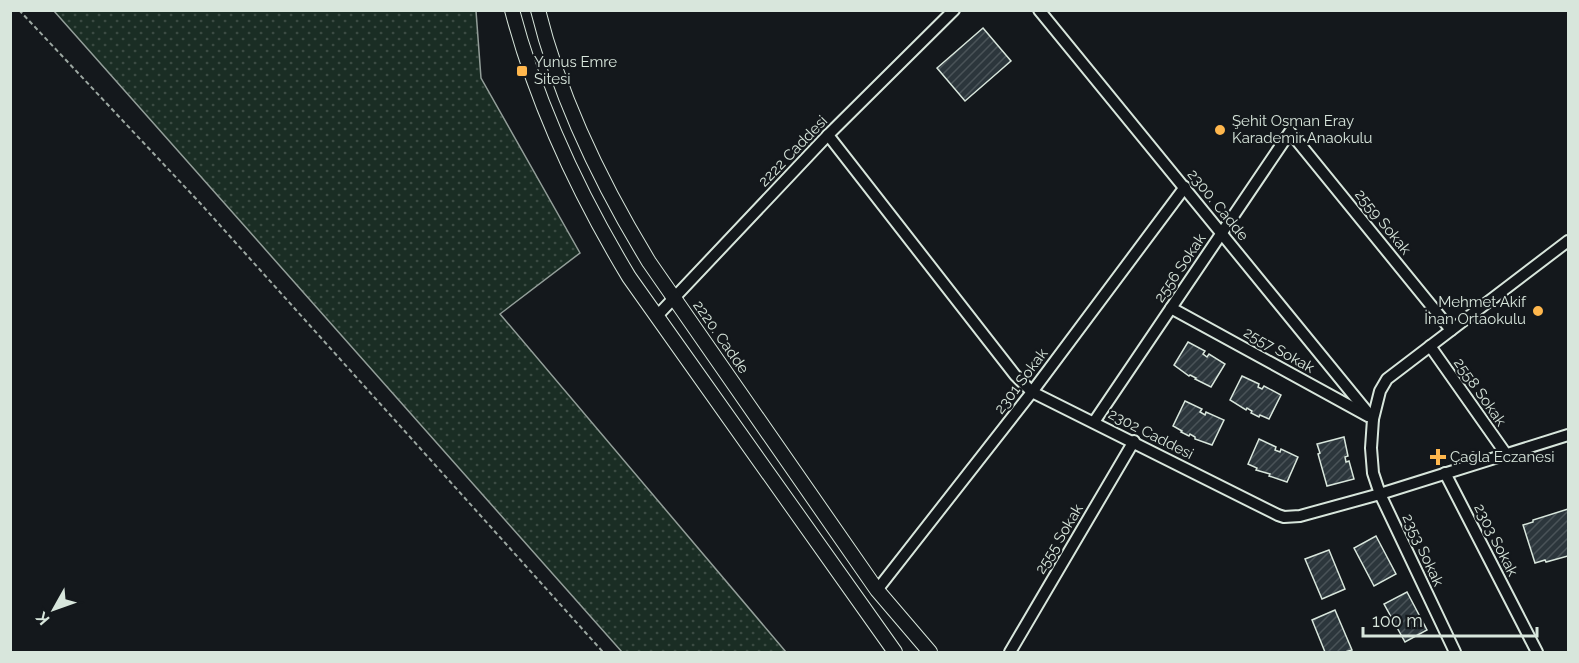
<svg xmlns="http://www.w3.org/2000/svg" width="1579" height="663" viewBox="0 0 1579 663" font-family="Raleway,sans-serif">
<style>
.grass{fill:url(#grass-dots);stroke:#939e99;stroke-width:1.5}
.building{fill:url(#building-hatch);stroke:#d8e6dc;stroke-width:1.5}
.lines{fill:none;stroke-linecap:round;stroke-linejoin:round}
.minor-casing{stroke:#d8e6dc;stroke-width:14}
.tertiary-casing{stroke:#d8e6dc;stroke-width:16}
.path{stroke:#9da8a2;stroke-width:2;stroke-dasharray:4.5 3;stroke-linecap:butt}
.minor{stroke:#14181c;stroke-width:10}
.tertiary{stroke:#14181c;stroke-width:14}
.poi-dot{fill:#ffb74d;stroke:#14181c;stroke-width:2}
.labels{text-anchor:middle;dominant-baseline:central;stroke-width:4.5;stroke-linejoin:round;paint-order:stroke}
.poi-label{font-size:15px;fill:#d8e6dc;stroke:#14181c;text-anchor:start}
.street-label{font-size:15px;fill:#d8e6dc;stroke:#14181c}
</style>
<defs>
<pattern id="grass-dots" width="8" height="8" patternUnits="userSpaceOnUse" patternTransform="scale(1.5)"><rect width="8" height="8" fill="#1a2d24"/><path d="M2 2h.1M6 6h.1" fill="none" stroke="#3b4b43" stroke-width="1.8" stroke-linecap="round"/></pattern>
<pattern id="building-hatch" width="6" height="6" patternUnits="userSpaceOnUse" patternTransform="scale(1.5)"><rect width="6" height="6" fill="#2c363c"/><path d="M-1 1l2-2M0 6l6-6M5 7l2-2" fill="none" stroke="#4a5358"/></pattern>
</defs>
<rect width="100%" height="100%" fill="#14181c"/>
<polygon class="grass" points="54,11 476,11 481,78 580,253 500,314 786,652 622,652"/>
<g class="building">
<polygon points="983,28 1011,61 965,101 937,68"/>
<polygon points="1188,342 1205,351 1203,354 1207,357 1209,354 1225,364 1211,387 1195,379 1196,378 1190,375 1189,376 1174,365"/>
<polygon points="1242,376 1259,384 1258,387 1262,389 1264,386 1281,395 1269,419 1260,415 1259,417 1251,413 1252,411 1247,408 1246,410 1230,400"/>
<polygon points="1185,401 1202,409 1200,412 1205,415 1206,412 1224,420 1212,445 1195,439 1195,437 1190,434 1189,436 1181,432 1182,431 1173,426"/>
<polygon points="1344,437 1348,456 1345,457 1346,462 1349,461 1354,479 1327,486 1318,454 1320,453 1317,444"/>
<polygon points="1259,439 1276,447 1275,450 1280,452 1281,449 1298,457 1287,482 1269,476 1270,474 1256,470 1257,468 1248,464"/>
<polygon points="1568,509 1568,556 1546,562 1545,560 1535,563 1523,525 1533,522 1533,520"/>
<polygon points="1376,536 1396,574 1374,586 1354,548"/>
<polygon points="1329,550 1345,589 1322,599 1305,559"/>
<polygon points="1407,592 1427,630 1405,642 1384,604"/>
<polygon points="1335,610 1352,650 1345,652 1325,652 1312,620"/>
</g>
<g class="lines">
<defs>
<g id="minor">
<polyline points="1039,10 1373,419"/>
<polyline points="828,135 1015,375 1032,392 1278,515 1284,517 1300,516 1380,494 1568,435"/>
<polyline points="1171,308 1368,416"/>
<polyline points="657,316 828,135 954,10"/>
<polyline points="1430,346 1506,454"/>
<polyline points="1094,422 1290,132 1451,330"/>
<polyline points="1445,473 1537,652"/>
<polyline points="877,590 1032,392 1185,187"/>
<polyline points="1010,652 1134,441"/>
<polyline points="1455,652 1380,494 1373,473 1371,448 1373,419 1380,391 1387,379 1568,241"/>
</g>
<g id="tertiary">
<path d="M512,10C537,105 579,194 629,277L895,652"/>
<path d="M538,10C560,99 602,185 649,262L877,590L930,652"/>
</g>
</defs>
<use href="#minor" class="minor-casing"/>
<use href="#tertiary" class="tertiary-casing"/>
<polyline class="path" points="19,10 200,203 603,652"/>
<use href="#minor" class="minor"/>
<use href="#tertiary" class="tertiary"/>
</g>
<g class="poi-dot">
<rect x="516" y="65" width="12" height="12" rx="3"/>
<circle cx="1220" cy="130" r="6"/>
<circle cx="1538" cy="311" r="6"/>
<path d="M1435 448h6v6h6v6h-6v6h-6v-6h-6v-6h6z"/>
</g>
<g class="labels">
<g class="poi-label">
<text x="534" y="62">Yunus Emre<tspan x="534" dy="17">Sitesi</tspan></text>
<text x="1232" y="121">Şehit Osman Eray<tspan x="1232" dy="17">Karademir Anaokulu</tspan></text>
<text x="1526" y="302" text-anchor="end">Mehmet Akif<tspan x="1526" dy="17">İnan Ortaokulu</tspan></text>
<text x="1450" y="457">Çağla Eczanesi</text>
</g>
<g class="street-label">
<text transform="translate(793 151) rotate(-46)">2222 Caddesi</text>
<text transform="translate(1218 205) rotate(51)">2300. Cadde</text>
<text transform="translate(1383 222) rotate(51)">2559 Sokak</text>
<text transform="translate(1180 268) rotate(-56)">2556 Sokak</text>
<text transform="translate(721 337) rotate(55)">2220. Cadde</text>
<text transform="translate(1279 350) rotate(29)">2557 Sokak</text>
<text transform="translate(1021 381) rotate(-53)">2301 Sokak</text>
<text transform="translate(1480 392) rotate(55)">2558 Sokak</text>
<text transform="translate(1151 434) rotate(27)">2302 Caddesi</text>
<text transform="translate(1059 539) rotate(-59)">2555 Sokak</text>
<text transform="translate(1496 540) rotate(63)">2303 Sokak</text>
<text transform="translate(1423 550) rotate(65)">2353 Sokak</text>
</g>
</g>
<rect width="1579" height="663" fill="none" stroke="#d8e6dc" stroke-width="24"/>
<g transform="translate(54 609) rotate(230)" stroke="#14181c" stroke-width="4.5" paint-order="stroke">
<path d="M0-4.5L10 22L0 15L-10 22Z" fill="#d8e6dc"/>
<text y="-9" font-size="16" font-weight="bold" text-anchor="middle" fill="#d8e6dc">K</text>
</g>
<path d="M1363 627v9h174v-9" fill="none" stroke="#d8e6dc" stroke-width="3"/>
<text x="1372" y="627" font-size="18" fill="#d8e6dc" stroke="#14181c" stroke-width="4.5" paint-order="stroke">100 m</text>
</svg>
